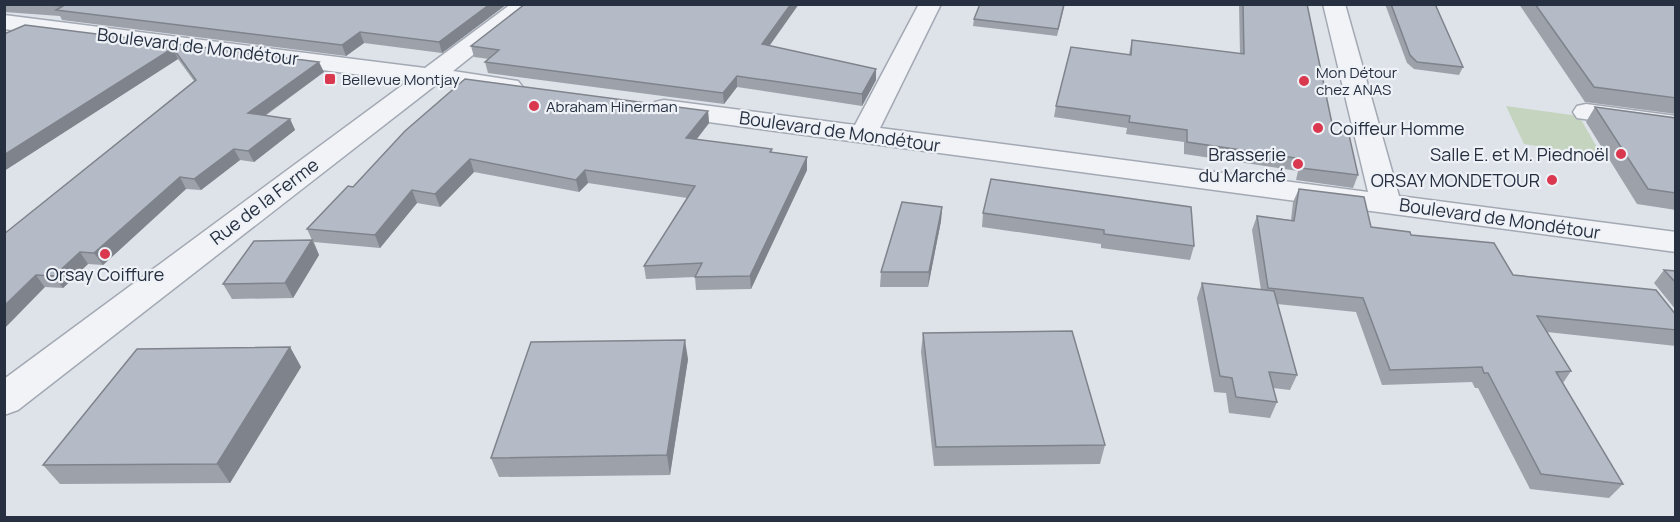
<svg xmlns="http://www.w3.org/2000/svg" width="1680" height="522" viewBox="0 0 1680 522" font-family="Manrope,sans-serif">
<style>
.green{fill:#c4d4bf}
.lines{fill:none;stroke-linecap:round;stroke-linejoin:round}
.minor-casing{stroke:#a3a9b3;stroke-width:3}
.minor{fill:#f1f3f7;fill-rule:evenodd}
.wall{fill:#9ca1aa}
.shaded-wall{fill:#7f838b}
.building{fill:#b5bbc6;stroke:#7f838b;stroke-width:1.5}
.poi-dot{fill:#d9384f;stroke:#eef1f6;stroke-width:2}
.labels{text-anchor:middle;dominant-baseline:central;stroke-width:4.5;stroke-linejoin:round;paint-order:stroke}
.far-poi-label{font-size:15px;fill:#263041;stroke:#eef1f6;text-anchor:start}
.street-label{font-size:18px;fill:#263041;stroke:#eef1f6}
.poi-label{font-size:18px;fill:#263041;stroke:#eef1f6;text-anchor:end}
</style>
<rect width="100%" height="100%" fill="#dee2e9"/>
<polygon class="green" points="1506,106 1579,116 1602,156 1524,144"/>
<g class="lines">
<defs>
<g id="minor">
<polygon points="511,4 537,4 453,71 518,81 522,86 518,91 509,94 437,84 18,410 4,415 4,379 408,81 4,29 4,15 425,68"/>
<polygon points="919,4 941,4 880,128 1368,192 1323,4 1345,4 1399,196 1676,232 1676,252 664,116 655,114 651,108 655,102 664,100 855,125"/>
<polygon points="1586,104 1676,116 1676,132 1577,118 1573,112 1577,106"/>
</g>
</defs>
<use href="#minor" class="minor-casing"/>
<use href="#minor" class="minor"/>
</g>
<g class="wall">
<polygon points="4,4 507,4 442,53 364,43 346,56 62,20 60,16 4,12"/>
<polygon points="980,4 1065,4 1057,36 973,26 974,19"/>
<polygon points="1239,4 1307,4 1334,133 1358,175 1353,188 1296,180 1298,171 1184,154 1184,142 1126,134 1127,128 1054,117 1056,106 1129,54 1132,40 1240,54"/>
<polygon points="1385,4 1435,4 1463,67 1459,75 1414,69 1407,63"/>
<polygon points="1519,4 1676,4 1676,114 1585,102"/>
<polygon points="25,25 324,72 265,116 290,119 295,130 254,162 240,160 201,190 186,189 103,265 88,264 63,288 45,287 4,234 194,81 178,59 4,171 4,34"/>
<polygon points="471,46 769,46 876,80 862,106 737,87 724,104 488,73 485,62 489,59 474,57"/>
<polygon points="1595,107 1676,118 1676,210 1637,204 1586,122"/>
<polygon points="708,111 709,123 697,139 772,152 807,157 807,170 751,289 696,290 695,277 646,279 644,266 687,198 588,183 579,192 474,172 440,207 417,203 380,248 314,242 319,255 293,298 232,299 223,284 312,240 307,229 353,187 405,131"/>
<polygon points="991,179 1194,246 1190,260 1101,248 1101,244 982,227 983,213"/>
<polygon points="1299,189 1371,227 1411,235 1513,275 1676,315 1676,346 1547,332 1571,371 1563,383 1623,484 1609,498 1530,489 1478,388 1475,388 1472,382 1382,385 1356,312 1277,304 1297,375 1290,390 1273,388 1277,402 1270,418 1229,413 1226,393 1214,392 1197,298 1202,283 1261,290 1252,230 1257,216 1291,220 1293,202"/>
<polygon points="942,207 941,221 928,287 880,287 881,272"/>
<polygon points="1664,270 1676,271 1676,310 1654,283"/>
<polygon points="923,333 1105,445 1100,464 934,466 921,352"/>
<polygon points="290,347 301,367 230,483 60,484 43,465"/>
<polygon points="688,359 670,475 499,477 491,458"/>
</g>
<g class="shaded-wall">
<polygon points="490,4 507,4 442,53 439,42"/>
<polygon points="791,4 799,4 763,55 762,44"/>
<polygon points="360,32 364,43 346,56 342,45"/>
<polygon points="173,48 178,59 4,171 4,155"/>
<polygon points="319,62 324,72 253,124 248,113"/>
<polygon points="876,69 876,80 862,106 862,94"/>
<polygon points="737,76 737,87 724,104 723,93"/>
<polygon points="708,111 709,123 688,150 686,138"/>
<polygon points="290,119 295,130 254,162 248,151"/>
<polygon points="234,149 240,160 201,190 194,179"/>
<polygon points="807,157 807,170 751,289 750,276"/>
<polygon points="470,159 474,172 440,207 435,194"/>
<polygon points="585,170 588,183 579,192 576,180"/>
<polygon points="180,177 186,189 103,265 94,253"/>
<polygon points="412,190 417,203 380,248 375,235"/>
<polygon points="942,207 941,221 928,287 929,272"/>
<polygon points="312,240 319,255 293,298 285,283"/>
<polygon points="80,252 88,264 63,288 54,276"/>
<polygon points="36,275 45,287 4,329 4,306"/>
<polygon points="685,340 688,359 670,475 667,455"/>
<polygon points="290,347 301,367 230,483 217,464"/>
</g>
<g class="building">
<polygon points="36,4 490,4 439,42 360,32 342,45 56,10 63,6"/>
<polygon points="525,4 791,4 762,44 876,69 862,94 737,76 723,93 485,62 499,50 471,46"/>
<polygon points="980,4 1064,4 1058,29 974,19"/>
<polygon points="1243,4 1307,4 1334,133 1349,135 1358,175 1301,168 1302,159 1187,142 1187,130 1129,122 1130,116 1056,106 1071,47 1131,55 1132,40 1244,54"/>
<polygon points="1391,4 1435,4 1463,67 1417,62 1410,55"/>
<polygon points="1535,4 1676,4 1676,98 1594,87"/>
<polygon points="25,25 319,62 248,113 290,119 248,151 234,149 194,179 180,177 94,253 80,252 54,276 36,275 4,306 4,234 196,80 173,48 4,155 4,34"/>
<polygon points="465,79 708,111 686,138 772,149 770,152 807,157 750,276 695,277 702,263 644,266 695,186 585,170 576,180 470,159 435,194 412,190 375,235 307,229 348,186 353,187 405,131"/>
<polygon points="1595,107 1676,118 1676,193 1648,189"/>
<polygon points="991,179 1191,207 1194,246 1104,234 1104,230 983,213"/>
<polygon points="1299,189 1364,197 1371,227 1410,232 1411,235 1494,243 1513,275 1656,290 1676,315 1676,330 1537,316 1571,371 1556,372 1623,484 1541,474 1488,373 1484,373 1482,367 1390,370 1363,298 1268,288 1257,216 1294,221"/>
<polygon points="902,202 942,207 929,272 881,272"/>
<polygon points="312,240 285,283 223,284 254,241"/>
<polygon points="1664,270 1676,271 1676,283"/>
<polygon points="1202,283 1274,291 1297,375 1269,372 1277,402 1236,397 1232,378 1220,376"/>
<polygon points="1072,331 1105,445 936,447 923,333"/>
<polygon points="685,340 667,455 491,458 531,342"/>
<polygon points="290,347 217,464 43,465 137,349"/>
</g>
<g class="poi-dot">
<rect x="324" y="73" width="12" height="12" rx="3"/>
<circle cx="1304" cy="81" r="6"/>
<circle cx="534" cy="106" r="6"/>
<circle cx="1318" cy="128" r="6"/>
<circle cx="1621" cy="154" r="6"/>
<circle cx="1298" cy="164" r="6"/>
<circle cx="1552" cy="180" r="6"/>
<circle cx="105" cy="254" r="6"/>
</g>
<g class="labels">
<g class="far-poi-label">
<text x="1316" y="72">Mon Détour<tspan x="1316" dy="17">chez ANAS</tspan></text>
<text x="342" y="79">Bellevue Montjay</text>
<text x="546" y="106">Abraham Hinerman</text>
</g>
<g class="street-label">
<text transform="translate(198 46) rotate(7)">Boulevard de Mondétour</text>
<text transform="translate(840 131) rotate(8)">Boulevard de Mondétour</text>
<text transform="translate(264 201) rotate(-37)">Rue de la Ferme</text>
<text transform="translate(1500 218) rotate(8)">Boulevard de Mondétour</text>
</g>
<g class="poi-label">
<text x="1330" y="128" text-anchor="start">Coiffeur Homme</text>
<text x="1286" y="154">Brasserie<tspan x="1286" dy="21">du Marché</tspan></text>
<text x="1609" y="154">Salle E. et M. Piednoël</text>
<text x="1540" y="180">ORSAY MONDETOUR</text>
<text x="105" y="274" text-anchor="middle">Orsay Coiffure</text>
</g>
</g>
<rect width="1680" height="522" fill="none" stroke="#263041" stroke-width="12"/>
</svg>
